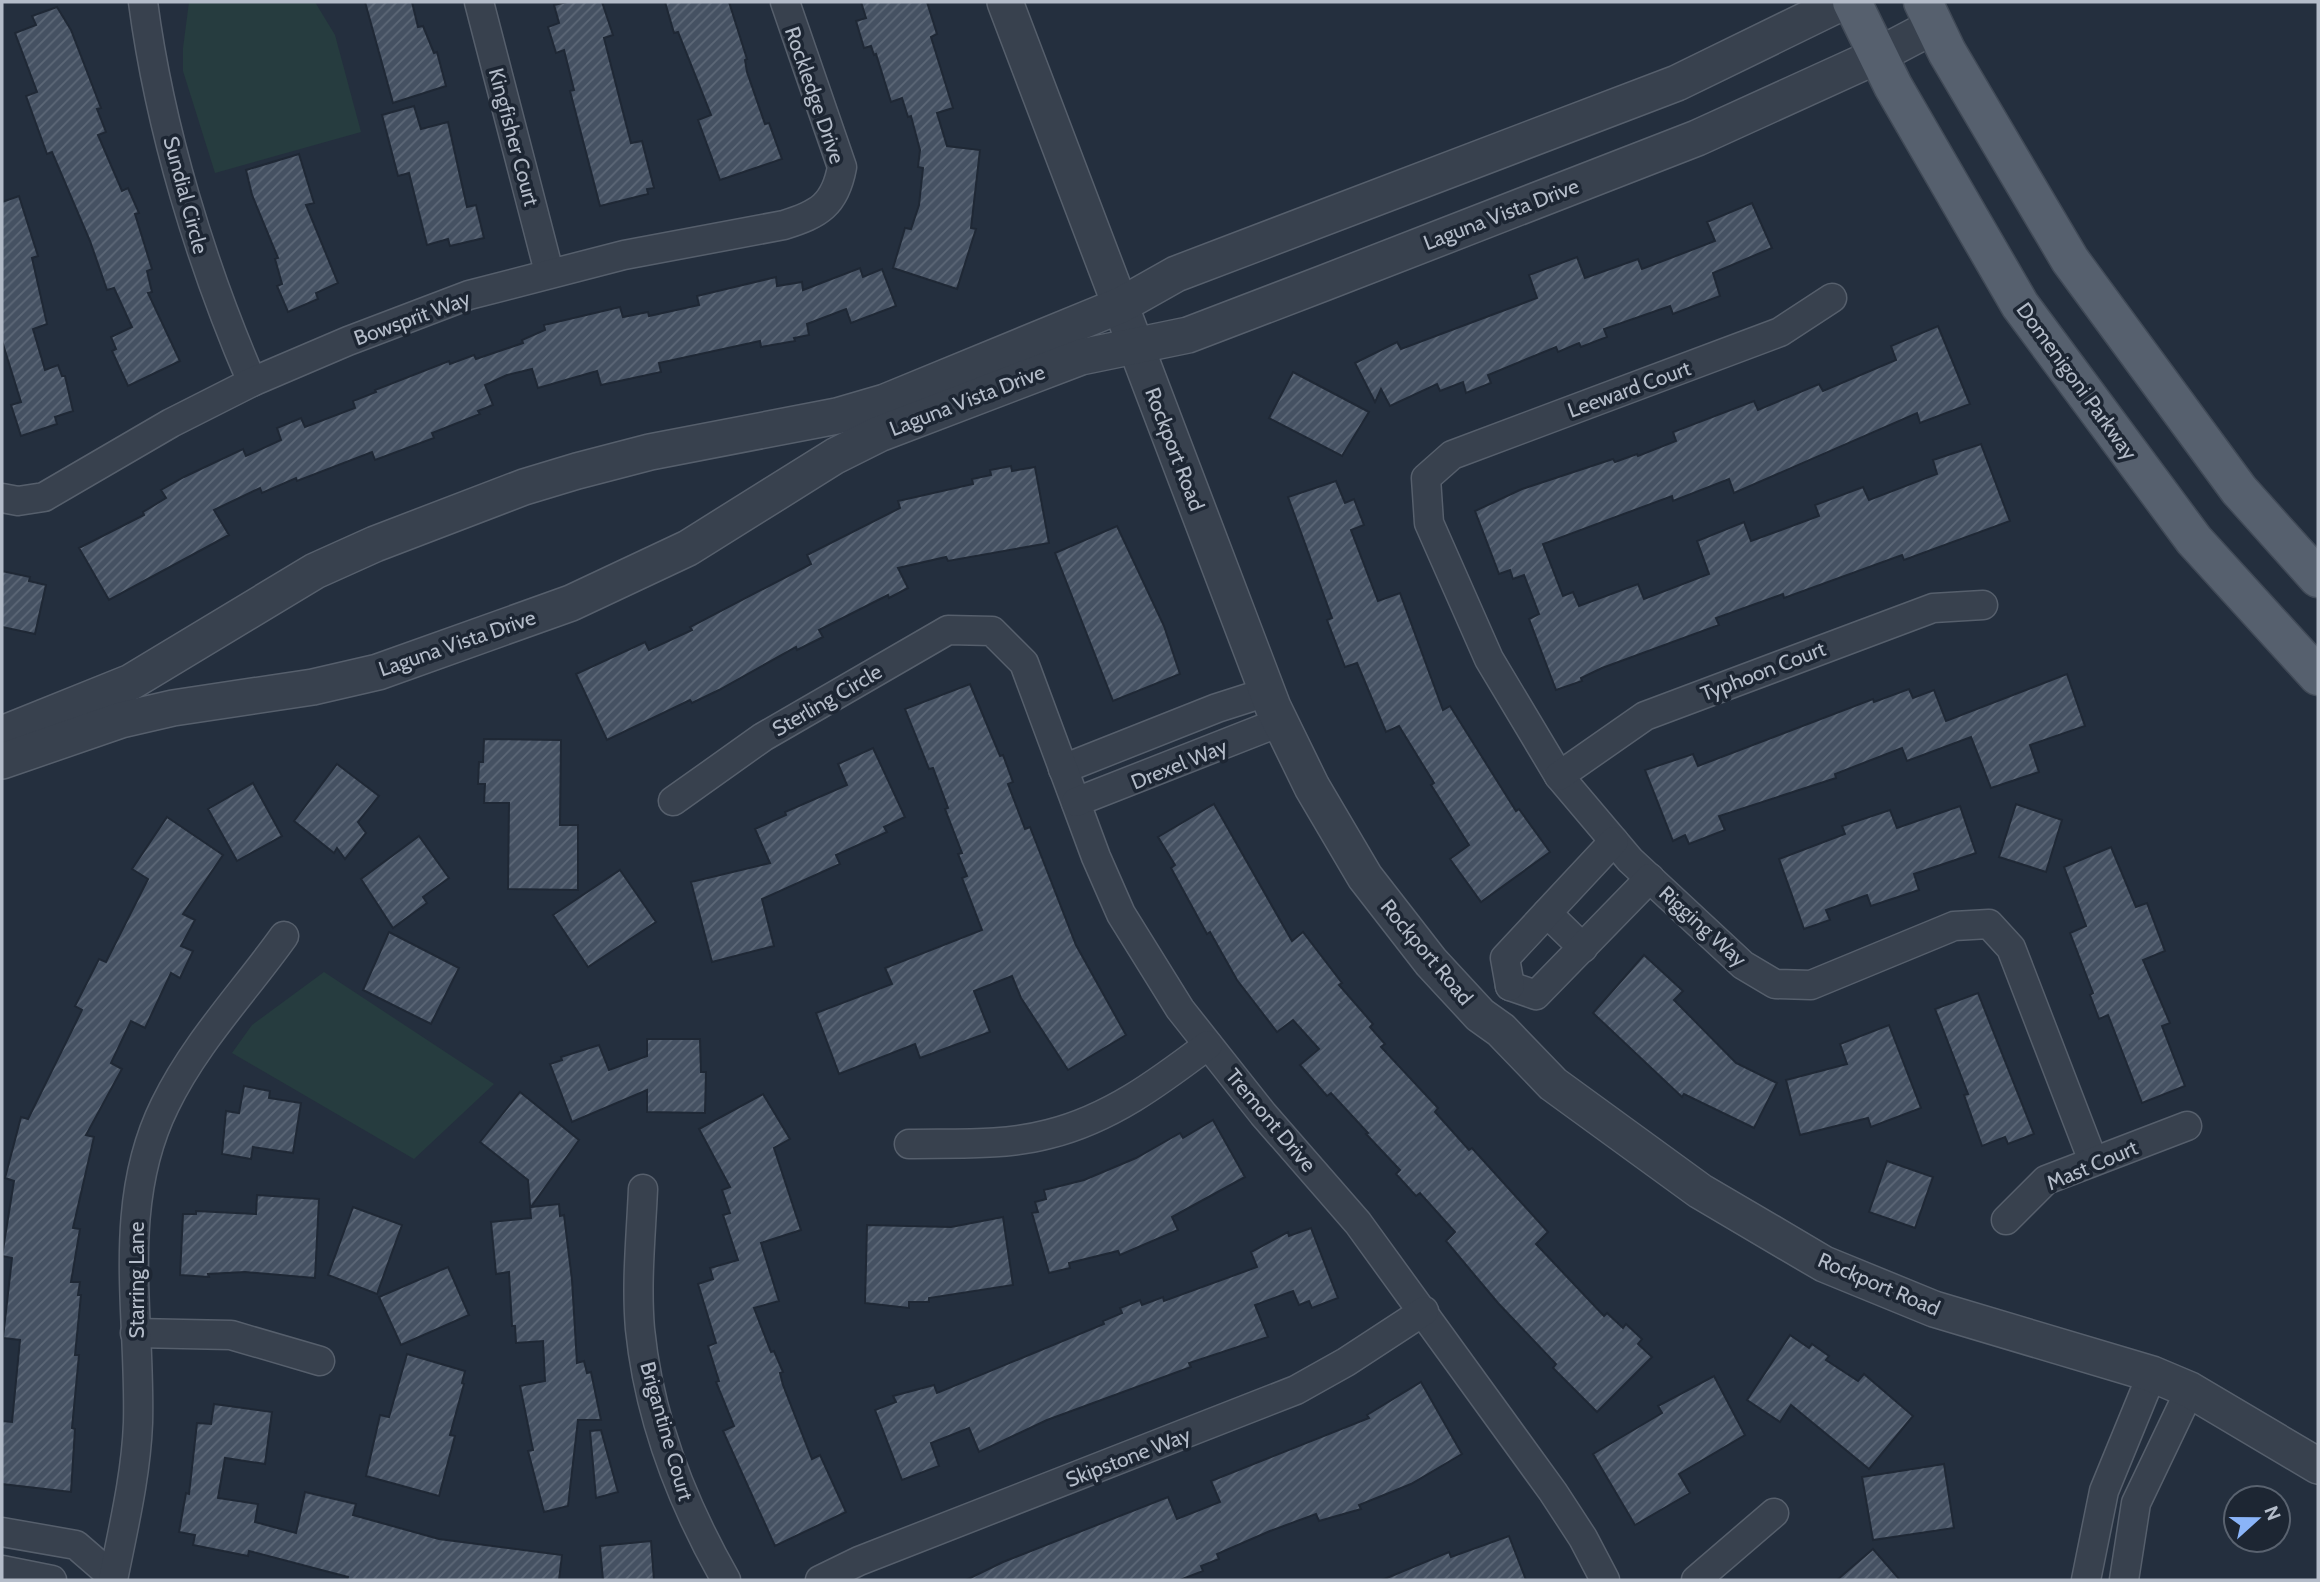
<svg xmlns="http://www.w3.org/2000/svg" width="2320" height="1582" viewBox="0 0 2320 1582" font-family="Cabin,sans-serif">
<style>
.green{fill:#263c3f}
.building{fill:url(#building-hatch);stroke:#1f2835;stroke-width:2}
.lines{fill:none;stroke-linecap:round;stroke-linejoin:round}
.minor-casing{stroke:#565f6c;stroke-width:31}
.tertiary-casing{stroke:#565f6c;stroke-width:38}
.primary-casing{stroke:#414a57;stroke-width:41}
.minor{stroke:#38414e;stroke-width:28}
.tertiary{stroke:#38414e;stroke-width:35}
.primary{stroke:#56606e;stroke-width:38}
.labels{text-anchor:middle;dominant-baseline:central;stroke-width:7;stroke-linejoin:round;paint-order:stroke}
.street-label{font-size:21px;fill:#b4bcc9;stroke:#1d2633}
</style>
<defs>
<pattern id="building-hatch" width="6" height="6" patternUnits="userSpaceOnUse" patternTransform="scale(1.75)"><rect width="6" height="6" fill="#455162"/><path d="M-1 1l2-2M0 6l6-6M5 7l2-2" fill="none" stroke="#5d6877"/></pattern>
</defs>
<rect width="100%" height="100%" fill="#242f3e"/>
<g class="green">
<polygon points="189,2 315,2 335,35 361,132 215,173 183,71 183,48"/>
<polygon points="324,972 494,1084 414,1159 232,1053 252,1025"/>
</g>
<g class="building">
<polygon points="365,2 412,2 418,27 423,26 434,53 437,52 446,86 393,103"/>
<polygon points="567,2 602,2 613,35 604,38 631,143 642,141 654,188 647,189 648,194 600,206 570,91 574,90 564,50 556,53 548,27 559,23 554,5"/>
<polygon points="665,2 729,2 747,59 745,60 747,72 765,124 769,123 782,159 720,180 698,120 711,115 678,32 674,33"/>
<polygon points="861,2 927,2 937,34 931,37 953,108 937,113 947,146 980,150 971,228 976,229 957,289 893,268 905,228 911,229 919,205 923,168 918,167 920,150 911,116 908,117 902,98 891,102 876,54 874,55 871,46 864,48 856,21 866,18"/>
<polygon points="57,7 71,30 101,108 97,109 106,132 98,135 122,191 128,188 139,213 135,214 152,269 147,271 152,292 148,293 180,361 128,386 112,351 116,349 111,337 132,327 114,288 107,290 90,241 52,152 47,154 26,96 37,92 15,33 36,25 32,16"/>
<polygon points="414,106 421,129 448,122 467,207 476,205 484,238 450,246 448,239 427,245 409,173 398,176 382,115"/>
<polygon points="299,154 314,203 306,205 338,283 316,293 318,299 288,312 277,286 282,284 275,259 278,258 252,195 246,170"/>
<polygon points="19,196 38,256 32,258 47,324 33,329 45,370 58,365 62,376 65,376 73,411 55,417 57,424 21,436 11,405 21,402 2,341 2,202"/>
<polygon points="1752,203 1772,248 1713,273 1720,296 1673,314 1670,306 1604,329 1607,337 1581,347 1579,343 1558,352 1556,347 1488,375 1491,383 1466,393 1463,382 1440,391 1437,384 1390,406 1381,389 1375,402 1355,363 1397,342 1401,349 1537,298 1529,275 1577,257 1585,278 1638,259 1642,269 1715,241 1707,222"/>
<polygon points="860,268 863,277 882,269 896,306 851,323 846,309 807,324 809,335 794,338 795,341 761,347 760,341 659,363 661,372 601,385 597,371 538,388 532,369 507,375 485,385 493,405 478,411 480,414 432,433 434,438 375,460 372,452 297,481 296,478 262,493 260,488 214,510 229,535 109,600 79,548 144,515 143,512 166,498 161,490 184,477 243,449 246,456 281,440 277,428 301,418 305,427 355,408 353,401 376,392 375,390 449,361 450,364 474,355 476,359 523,343 522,340 545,330 544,325 620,307 623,317 648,312 649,316 699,305 697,296 776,277 777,286 802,282 803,290"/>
<polygon points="1938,326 1970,404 1920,423 1917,413 1734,493 1729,479 1673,501 1672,496 1543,544 1563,596 1573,592 1579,606 1638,584 1644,599 1709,574 1697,541 1744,522 1751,541 1819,516 1815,505 1863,487 1869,500 1937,474 1933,460 1981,444 2010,521 1904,560 1902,555 1784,598 1783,594 1716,618 1719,625 1602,668 1581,678 1582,681 1556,690 1529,619 1539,614 1524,575 1513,579 1510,570 1499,574 1475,511 1522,489 1613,459 1615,462 1637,454 1638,456 1676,441 1673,432 1754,401 1758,410 1819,384 1823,391 1896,360 1891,346"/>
<polygon points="1293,372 1369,412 1342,456 1269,418"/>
<polygon points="1011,466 1012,471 1035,467 1049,543 948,561 946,557 898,568 908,588 889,598 888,595 819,630 823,637 797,650 796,647 719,690 692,703 690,700 607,740 576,674 645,642 649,650 692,630 690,627 811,564 807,555 900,508 898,501 973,484 972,479 991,475 990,470"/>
<polygon points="1336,481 1345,503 1354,499 1364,525 1351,530 1378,601 1400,593 1443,710 1450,706 1516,811 1519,809 1550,852 1481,902 1450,859 1469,845 1431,785 1434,783 1399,726 1386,732 1357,663 1345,667 1327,620 1332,618 1288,497"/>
<polygon points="1117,526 1164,626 1180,674 1113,701 1055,553"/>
<polygon points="2,571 30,577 29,581 46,585 35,634 2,627"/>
<polygon points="2067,674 2085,726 2030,745 2039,772 1991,788 1971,737 1907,761 1902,748 1835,774 1836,778 1719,816 1725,830 1689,844 1685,835 1673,841 1645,770 1693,754 1698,766 1873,699 1874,702 1909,689 1913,698 1934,690 1946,721"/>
<polygon points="970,684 1000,756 1003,755 1013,782 1008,784 1025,829 1030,827 1076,945 1126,1035 1068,1070 1021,998 1012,976 974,991 990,1032 920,1058 915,1044 839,1074 816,1013 892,984 885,968 982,930 962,878 967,876 958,854 962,853 945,809 948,808 933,768 929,769 905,709"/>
<polygon points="484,739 561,740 560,825 578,825 578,890 508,889 509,803 484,803 485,784 478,784 479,762 483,762"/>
<polygon points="873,748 905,817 884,827 887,832 836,855 840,864 762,899 774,946 712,962 691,882 770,863 755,829 786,815 785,812 847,785 838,764"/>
<polygon points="337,764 379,796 358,822 366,833 345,859 337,848 334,853 294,821"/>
<polygon points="253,783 282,836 237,861 208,809"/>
<polygon points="1214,804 1292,941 1303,932 1342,983 1339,985 1373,1024 1370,1027 1385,1044 1381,1047 1438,1108 1435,1112 1469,1150 1472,1148 1548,1232 1536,1244 1604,1316 1607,1313 1623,1328 1626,1324 1642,1339 1638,1344 1652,1357 1597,1412 1553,1368 1556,1364 1498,1303 1446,1241 1455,1232 1420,1193 1416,1196 1396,1174 1400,1170 1366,1134 1368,1133 1331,1093 1327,1096 1300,1065 1319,1049 1293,1020 1277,1032 1237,980 1210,932 1207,934 1171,868 1175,865 1158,837"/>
<polygon points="2016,804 2062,820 2046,872 1999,857"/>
<polygon points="1960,806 1976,853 1914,874 1919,890 1871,906 1867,895 1826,910 1830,920 1804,929 1779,859 1845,834 1842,826 1890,810 1897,828"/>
<polygon points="167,817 223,855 183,914 195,920 181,946 193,951 180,978 171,973 145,1028 131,1021 111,1063 122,1069 86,1135 94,1137 73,1228 80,1229 71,1282 80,1282 78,1295 81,1295 75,1355 79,1355 72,1428 75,1429 71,1492 2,1484 2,1421 12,1422 20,1340 3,1338 12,1258 2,1256 14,1181 5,1178 21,1117 28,1119 82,1010 75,1006 99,959 106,962 148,879 132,869"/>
<polygon points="419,836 449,878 423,897 427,903 393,928 361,879"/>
<polygon points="2111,847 2136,907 2147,903 2165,951 2143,960 2170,1023 2162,1026 2185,1086 2142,1103 2108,1015 2099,1019 2090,995 2093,993 2070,933 2086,926 2064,867"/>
<polygon points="620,870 656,922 588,967 553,915"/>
<polygon points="389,932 459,968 431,1024 363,990"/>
<polygon points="1644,955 1683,991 1674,1000 1736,1063 1777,1083 1754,1128 1684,1094 1682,1097 1593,1013"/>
<polygon points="1978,993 2034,1134 2008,1144 2005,1137 1982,1146 1964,1095 1968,1094 1935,1009"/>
<polygon points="1889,1025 1921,1108 1871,1127 1868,1118 1800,1135 1786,1080 1847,1064 1840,1044"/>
<polygon points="647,1039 700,1039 701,1072 706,1072 705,1113 647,1112 647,1090 572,1122 550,1064 562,1060 561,1057 599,1045 609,1070 647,1056"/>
<polygon points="244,1086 270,1091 269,1098 301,1103 293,1153 253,1147 251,1159 222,1154 226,1111 239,1113"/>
<polygon points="520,1092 579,1140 531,1207 559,1204 560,1216 564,1215 572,1280 577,1363 584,1361 587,1373 591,1372 601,1420 578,1420 568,1506 544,1512 528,1451 533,1450 520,1386 545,1381 543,1341 516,1343 515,1326 512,1326 509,1272 496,1274 491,1222 531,1218 528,1180 480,1142"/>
<polygon points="763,1094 790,1139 774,1148 801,1230 761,1243 779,1301 754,1308 771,1352 774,1351 783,1372 780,1373 783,1385 812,1459 820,1455 846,1512 775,1546 723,1431 734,1426 716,1382 719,1381 708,1346 716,1343 698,1284 713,1279 710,1268 738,1260 723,1215 730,1213 722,1190 730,1187 699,1129"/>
<polygon points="1213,1120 1245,1177 1172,1217 1178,1230 1120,1255 1118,1251 1069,1263 1070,1268 1049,1273 1032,1213 1038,1212 1035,1202 1046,1199 1044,1190 1084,1180 1136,1158 1180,1133 1183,1138"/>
<polygon points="1887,1161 1933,1177 1915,1228 1869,1212"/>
<polygon points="257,1195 319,1199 315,1278 245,1272 208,1274 209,1277 180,1275 183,1214 196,1214 196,1211 256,1214"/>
<polygon points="353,1207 402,1225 377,1294 328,1275"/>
<polygon points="1003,1217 1013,1285 929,1298 929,1302 909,1302 909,1308 865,1303 867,1225 951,1227"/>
<polygon points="1311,1228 1338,1298 1312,1308 1309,1301 1299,1305 1293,1291 1255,1305 1268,1337 1189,1363 1191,1367 1047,1420 979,1452 969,1428 931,1443 939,1466 902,1480 875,1410 896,1402 893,1396 934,1385 937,1393 1104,1324 1103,1321 1122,1313 1120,1308 1140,1300 1142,1305 1163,1297 1164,1301 1257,1267 1251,1252 1288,1232 1289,1236"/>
<polygon points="448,1267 469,1315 401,1345 379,1297"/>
<polygon points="1790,1335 1809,1348 1812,1344 1829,1356 1826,1360 1858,1381 1864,1374 1913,1416 1869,1469 1791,1405 1780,1422 1747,1400"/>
<polygon points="407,1354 465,1371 462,1383 464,1384 450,1435 455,1436 439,1496 366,1476 380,1415 389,1417"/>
<polygon points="1714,1376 1745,1435 1679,1474 1690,1493 1635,1525 1593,1454 1662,1413 1658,1406"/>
<polygon points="1421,1382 1462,1454 1411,1484 1359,1505 1361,1509 1319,1521 1316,1514 1270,1531 1217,1554 1219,1559 1201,1566 1203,1571 1180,1580 966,1580 1003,1562 1168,1497 1177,1519 1220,1502 1211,1481 1369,1418 1367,1415"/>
<polygon points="214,1404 272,1412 265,1464 225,1458 218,1498 258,1504 255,1522 296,1533 305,1492 356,1504 353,1515 439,1539 562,1555 559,1580 347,1580 348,1577 249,1551 248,1556 193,1545 195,1535 179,1532 186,1493 189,1494 197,1423 211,1424"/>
<polygon points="601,1430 618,1492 596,1498 590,1431"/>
<polygon points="1944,1464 1954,1528 1873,1540 1862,1477"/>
<polygon points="1509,1536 1526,1580 1382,1580 1449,1552 1451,1557"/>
<polygon points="651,1541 654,1580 603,1580 600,1546"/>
<polygon points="1873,1549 1900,1580 1837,1580"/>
</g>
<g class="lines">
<defs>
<g id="minor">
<path d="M143,2C160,130 201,264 252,382"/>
<polyline points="479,2 549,272"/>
<polyline points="1832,298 1780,332 1452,455 1426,478 1429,523 1489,659 1559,776 1630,860 1743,965 1775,984 1811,985 1954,926 1989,924 2011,948 2093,1161"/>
<path d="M2,498L18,501L44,497L171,423L252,382L348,341L469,295L624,255L784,225C819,214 835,205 842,167L785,2"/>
<polyline points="1063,769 1217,708 1267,692"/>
<polyline points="1559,776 1645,716 1933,608 1983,605"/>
<polyline points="673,801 763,737 948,630 992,631 1024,663 1096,857 1121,914 1180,1009 1263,1114 1358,1223 1553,1492 1583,1538 1605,1580"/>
<polyline points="1076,802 1280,722"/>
<polyline points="1547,913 1583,948"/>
<polyline points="1510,986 1536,995 1650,878"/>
<polyline points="1510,986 1505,958 1614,841"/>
<path d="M909,1144C955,1143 1004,1146 1049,1134C1110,1119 1159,1082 1208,1045"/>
<path d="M643,1189C641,1235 636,1283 640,1329C649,1418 682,1503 726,1580"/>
<polyline points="2006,1220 2046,1180 2187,1126"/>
<polyline points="135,1333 231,1335 320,1361"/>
<polyline points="2,1532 76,1545 113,1577"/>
<polyline points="2,1570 52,1580"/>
<path d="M113,1580C123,1529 136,1476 138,1423C141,1316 115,1206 165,1105C195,1043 244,992 284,936"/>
<polyline points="820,1580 859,1561 1296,1390 1346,1362 1424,1311"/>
<polyline points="1696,1580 1774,1513"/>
<polyline points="2086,1580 2104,1491 2152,1374"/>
<polyline points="2124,1580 2136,1503 2190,1390"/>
</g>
<g id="tertiary">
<polyline points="1005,2 1273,707 1312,787 1365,877 1431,962 1480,1015 1501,1030 1553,1084 1700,1191 1824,1264 1934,1309 2152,1374 2190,1390 2318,1466"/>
<polyline points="2,734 131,682 315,571 375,544 524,487 577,471 650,452 837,416 885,402 1121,305 1176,274 1677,83 1843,2"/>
<polyline points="2,761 121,720 173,708 313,687 378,672 571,603 688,548 835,456 879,434 1081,357 1188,335 1324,283 1697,138 1877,56 1934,26"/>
</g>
<g id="primary">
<polyline points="1852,2 1893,86 2020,305 2194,540 2318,676"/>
<polyline points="1923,2 1947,52 2070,260 2239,490 2318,578"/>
</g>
</defs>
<use href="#minor" class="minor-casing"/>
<use href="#tertiary" class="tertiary-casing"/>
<use href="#primary" class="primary-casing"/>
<use href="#minor" class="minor"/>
<use href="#tertiary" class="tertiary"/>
<use href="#primary" class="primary"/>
</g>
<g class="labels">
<g class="street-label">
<text transform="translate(815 95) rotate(71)">Rockledge Drive</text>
<text transform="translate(514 137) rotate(75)">Kingfisher Court</text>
<text transform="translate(186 195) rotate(75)">Sundial Circle</text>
<text transform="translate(1501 214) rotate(-21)">Laguna Vista Drive</text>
<text transform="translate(412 318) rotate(-20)">Bowsprit Way</text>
<text transform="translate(2077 381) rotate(54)">Domenigoni Parkway</text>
<text transform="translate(1629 389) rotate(-20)">Leeward Court</text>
<text transform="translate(967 400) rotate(-21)">Laguna Vista Drive</text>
<text transform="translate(1175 449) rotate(69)">Rockport Road</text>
<text transform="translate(457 643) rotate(-19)">Laguna Vista Drive</text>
<text transform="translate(1763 671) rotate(-21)">Typhoon Court</text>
<text transform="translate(827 700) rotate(-30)">Sterling Circle</text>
<text transform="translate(1179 764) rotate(-22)">Drexel Way</text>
<text transform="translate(1703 926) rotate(42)">Rigging Way</text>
<text transform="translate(1427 952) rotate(50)">Rockport Road</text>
<text transform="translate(1271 1120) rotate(50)">Tremont Drive</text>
<text transform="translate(2092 1165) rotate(-23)">Mast Court</text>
<text transform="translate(136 1280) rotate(-90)">Starring Lane</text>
<text transform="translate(1879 1284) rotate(23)">Rockport Road</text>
<text transform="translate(667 1431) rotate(74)">Brigantine Court</text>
<text transform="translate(1128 1457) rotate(-21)">Skipstone Way</text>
</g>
</g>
<rect width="2320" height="1582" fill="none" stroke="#b4bcc9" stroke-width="7"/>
<g transform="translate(2257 1519) rotate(69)"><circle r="33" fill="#1d2633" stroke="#59626f" stroke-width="2"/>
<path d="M0-5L12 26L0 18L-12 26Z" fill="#8ab4f8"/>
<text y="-10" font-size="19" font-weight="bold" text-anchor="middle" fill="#b4bcc9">N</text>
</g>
</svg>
